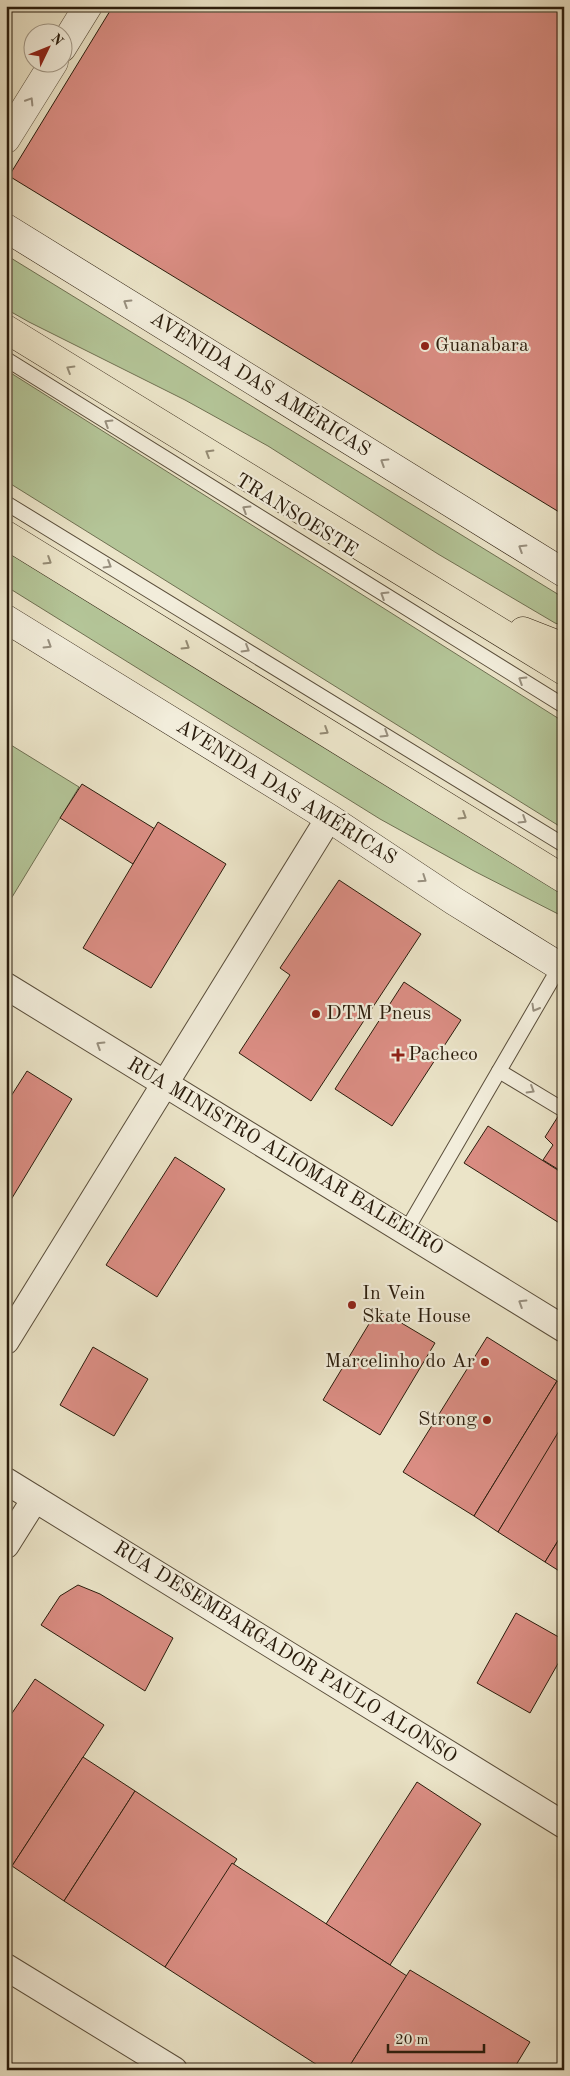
<svg xmlns="http://www.w3.org/2000/svg" width="570" height="2076" viewBox="0 0 570 2076" font-family="'Old Standard TT',serif">
<style>
.green{fill:#b4c598;stroke:#6f7052}
.building{fill:#da8d83;stroke:#2a1c0c}
.lines{fill:none;stroke-linecap:round;stroke-linejoin:round}
.service-casing{stroke:#5a4e3b;stroke-width:16}
.minor-casing{stroke:#5a4e3b;stroke-width:28}
.tertiary-casing{stroke:#5a4e3b;stroke-width:29}
.secondary-casing{stroke:#2a1c0c;stroke-width:29}
.trunk-casing{stroke:#2a1c0c;stroke-width:29}
.service{stroke:#f2eddb;stroke-width:14}
.minor{stroke:#f2eddb;stroke-width:26}
.tertiary{stroke:#f2eddb;stroke-width:28}
.secondary{stroke:#f2eddb;stroke-width:28}
.trunk{stroke:#ebe4c8;stroke-width:28}
.oneway{stroke:#988f7e}
.oneway2{stroke:#948a73}
.poi-dot{fill:#8f2418;stroke:#f2eddb;stroke-width:2}
.labels{text-anchor:middle;dominant-baseline:central;stroke-width:4.5;stroke-linejoin:round;paint-order:stroke}
.poi-label{font-size:20px;fill:#2a1c0c;stroke:#f2eddb;text-anchor:start}
.street-label{font-size:20px;fill:#2a1c0c;stroke:#f2eddb}
</style>
<rect width="100%" height="100%" fill="#ebe4c8"/>
<filter id="stains"><feTurbulence type="fractalNoise" baseFrequency=".004" numOctaves="4"/><feColorMatrix values="0 0 0 0 .2 0 0 0 0 .09 0 0 0 0 .02 0 0 0 .5 -.17"/></filter>
<radialGradient id="worn" r=".72"><stop offset=".6" stop-color="#630" stop-opacity="0"/><stop offset="1" stop-color="#630" stop-opacity=".3"/></radialGradient>
<g class="green">
<polygon points="6,255 564,598 564,626 555,623 438,554 268,446 185,400 29,322 6,309"/>
<polygon points="6,370 564,722 564,829 6,481"/>
<polygon points="6,548 564,890 564,917 474,871 380,819 12,590 6,586"/>
<polygon points="6,742 79,787 6,907"/>
</g>
<g class="building">
<polygon points="113,6 564,6 564,515 9,176"/>
<polygon points="82,784 155,829 133,864 60,818"/>
<polygon points="158,822 226,864 151,988 83,948"/>
<polygon points="339,880 421,934 311,1101 239,1053 290,975 280,968"/>
<polygon points="404,982 461,1020 392,1126 335,1089"/>
<polygon points="27,1071 72,1099 9,1203 6,1201 6,1104"/>
<polygon points="564,1107 564,1173 543,1160 553,1145 545,1137"/>
<polygon points="488,1126 564,1174 564,1226 464,1163"/>
<polygon points="175,1157 225,1189 157,1297 106,1265"/>
<polygon points="378,1309 435,1343 380,1435 323,1400"/>
<polygon points="487,1337 557,1381 474,1516 403,1472"/>
<polygon points="93,1347 148,1379 114,1436 60,1405"/>
<polygon points="557,1381 564,1386 564,1427 498,1532 474,1516"/>
<polygon points="562,1426 564,1531 545,1562 498,1532"/>
<polygon points="564,1531 564,1574 545,1562"/>
<polygon points="78,1585 100,1594 173,1638 145,1691 41,1625 60,1596"/>
<polygon points="516,1613 564,1640 564,1653 530,1713 477,1683"/>
<polygon points="35,1679 104,1725 12,1866 6,1863 6,1722"/>
<polygon points="83,1757 135,1791 64,1901 12,1866"/>
<polygon points="417,1782 481,1824 390,1965 326,1924"/>
<polygon points="135,1791 237,1859 165,1967 64,1901"/>
<polygon points="232,1863 407,1976 347,2070 325,2070 165,1967"/>
<polygon points="410,1970 530,2042 513,2070 347,2070"/>
</g>
<g class="lines">
<defs>
<g id="service">
<polyline points="6,359 564,706"/>
<polyline points="6,503 564,845"/>
<polyline points="499,1071 562,1109"/>
<polyline points="406,1231 560,966"/>
</g>
<g id="minor">
<polyline points="6,986 564,1329"/>
<polyline points="6,1341 329,818"/>
<polyline points="6,1481 564,1825"/>
<polyline points="6,1545 35,1499"/>
<polyline points="6,1967 174,2070"/>
</g>
<g id="tertiary">
<polyline points="62,48 88,6"/>
<polyline points="6,139 54,62"/>
</g>
<g id="secondary">
<polyline points="6,228 564,573"/>
<polyline points="6,619 329,818 454,901 564,969"/>
</g>
<g id="trunk">
<polyline points="6,329 564,671"/>
<polyline points="6,535 564,879"/>
<polyline points="523,631 564,647"/>
</g>
</defs>
<use href="#service" class="service-casing"/>
<use href="#minor" class="minor-casing"/>
<use href="#tertiary" class="tertiary-casing"/>
<use href="#secondary" class="secondary-casing"/>
<use href="#trunk" class="trunk-casing"/>
<use href="#service" class="service"/>
<use href="#minor" class="minor"/>
<use href="#tertiary" class="tertiary"/>
<use href="#secondary" class="secondary"/>
<use href="#trunk" class="trunk"/>
</g>
<defs><path id="oneway-chevron" d="M-2-3.5L2.5 0L-2 3.5" fill="none" stroke-width="1.6" stroke-linecap="round" stroke-linejoin="round" transform="scale(1.25)"/></defs>
<g class="oneway">
<use href="#oneway-chevron" transform="translate(30 101) rotate(-58)"/>
<use href="#oneway-chevron" transform="translate(127 303) rotate(-148)"/>
<use href="#oneway-chevron" transform="translate(108 423) rotate(-148)"/>
<use href="#oneway-chevron" transform="translate(384 462) rotate(-148)"/>
<use href="#oneway-chevron" transform="translate(246 509) rotate(-148)"/>
<use href="#oneway-chevron" transform="translate(522 548) rotate(-148)"/>
<use href="#oneway-chevron" transform="translate(108 565) rotate(31)"/>
<use href="#oneway-chevron" transform="translate(384 595) rotate(-148)"/>
<use href="#oneway-chevron" transform="translate(48 645) rotate(32)"/>
<use href="#oneway-chevron" transform="translate(246 649) rotate(31)"/>
<use href="#oneway-chevron" transform="translate(522 680) rotate(-148)"/>
<use href="#oneway-chevron" transform="translate(385 734) rotate(32)"/>
<use href="#oneway-chevron" transform="translate(523 820) rotate(32)"/>
<use href="#oneway-chevron" transform="translate(423 879) rotate(34)"/>
<use href="#oneway-chevron" transform="translate(535 1008) rotate(120)"/>
<use href="#oneway-chevron" transform="translate(100 1045) rotate(-148)"/>
<use href="#oneway-chevron" transform="translate(531 1090) rotate(31)"/>
<use href="#oneway-chevron" transform="translate(522 1303) rotate(-148)"/>
</g>
<g class="oneway2">
<use href="#oneway-chevron" transform="translate(70 369) rotate(-149)"/>
<use href="#oneway-chevron" transform="translate(209 453) rotate(-149)"/>
<use href="#oneway-chevron" transform="translate(48 561) rotate(32)"/>
<use href="#oneway-chevron" transform="translate(186 646) rotate(32)"/>
<use href="#oneway-chevron" transform="translate(325 731) rotate(32)"/>
<use href="#oneway-chevron" transform="translate(463 816) rotate(32)"/>
</g>
<g class="poi-dot">
<circle cx="425" cy="346" r="5"/>
<circle cx="316" cy="1014" r="5"/>
<path d="M395.5 1047.5h5v5h5v5h-5v5h-5v-5h-5v-5h5z"/>
<circle cx="352" cy="1305" r="5"/>
<circle cx="485" cy="1362" r="5"/>
<circle cx="487" cy="1420" r="5"/>
</g>
<g class="labels">
<g class="poi-label">
<text x="435" y="346">Guanabara</text>
<text x="326" y="1014">DTM Pneus</text>
<text x="408" y="1055">Pacheco</text>
<text x="362" y="1294">In Vein<tspan x="362" dy="23">Skate House</tspan></text>
<text x="475" y="1362" text-anchor="end">Marcelinho do Ar</text>
<text x="477" y="1420" text-anchor="end">Strong</text>
</g>
<g class="street-label">
<text transform="translate(260 385) rotate(32)">AVENIDA DAS AMÉRICAS</text>
<text transform="translate(296 516) rotate(32)">TRANSOESTE</text>
<text transform="translate(286 793) rotate(32)">AVENIDA DAS AMÉRICAS</text>
<text transform="translate(285 1157) rotate(31)">RUA MINISTRO ALIOMAR BALEEIRO</text>
<text transform="translate(285 1653) rotate(32)">RUA DESEMBARGADOR PAULO ALONSO</text>
</g>
</g>
<rect width="570" height="2076" fill="none" stroke="#ebe4c8" stroke-width="25"/>
<rect x="8" y="8" width="555" height="2061" fill="none" stroke="#2a1c0c" stroke-width="2.5"/>
<rect x="12" y="12" width="545" height="2051" fill="none" stroke="#2a1c0c"/>
<g transform="translate(48 48) rotate(47)"><circle r="24" fill="#f2eddb" stroke="#a29988"/>
<path d="M0-4L9 19L0 12L-9 19Z" fill="#8f2418"/>
<text y="-8" font-size="14" font-weight="bold" text-anchor="middle" fill="#2a1c0c">N</text>
</g>
<path d="M388 2044v8h96v-8" fill="none" stroke="#2a1c0c" stroke-width="2.5"/>
<text x="395" y="2044" font-size="15" fill="#2a1c0c" stroke="#f2eddb" stroke-width="4" paint-order="stroke">20 m</text>
<rect width="100%" height="100%" filter="url(#stains)"/>
<rect width="100%" height="100%" fill="url(#worn)"/>
</svg>
